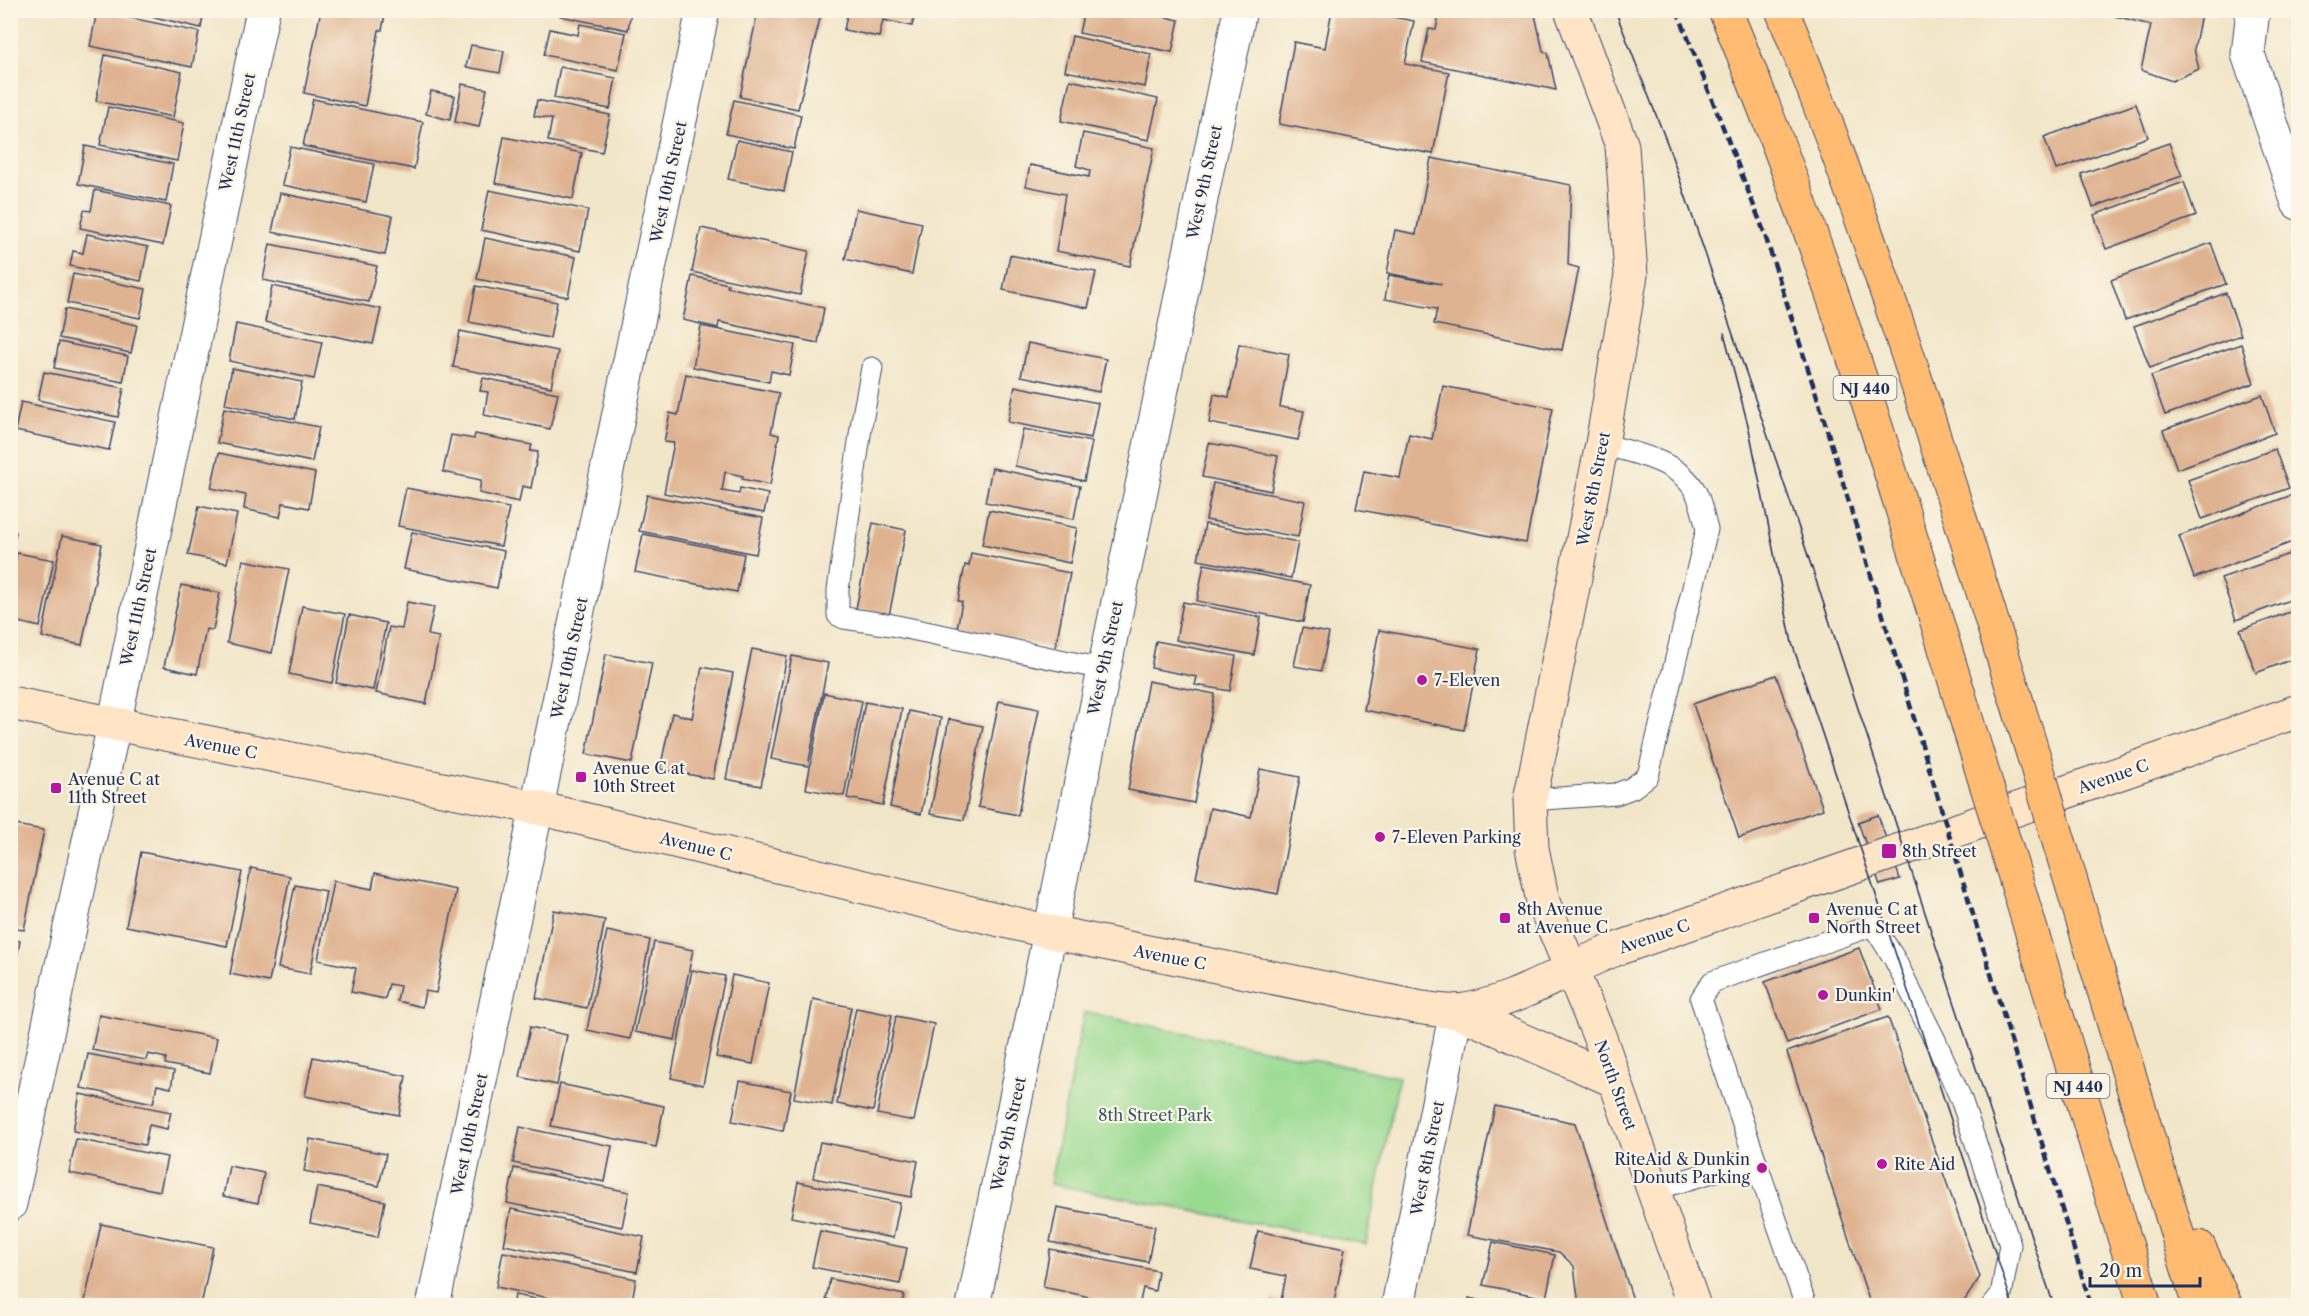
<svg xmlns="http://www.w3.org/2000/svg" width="2309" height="1316" viewBox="0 0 2309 1316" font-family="'Libre Caslon Text',serif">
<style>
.green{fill:#99da91;stroke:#5a8478;stroke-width:1.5}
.building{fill:#dfb392}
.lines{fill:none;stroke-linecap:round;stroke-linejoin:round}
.service-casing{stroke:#3b4a6e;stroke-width:23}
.minor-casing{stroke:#3b4a6e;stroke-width:35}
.tertiary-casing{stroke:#3b4a6e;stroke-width:35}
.secondary-casing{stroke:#3b4a6e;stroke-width:35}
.motorway-casing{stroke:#3b4a6e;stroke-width:35}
.service{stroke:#fff;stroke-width:21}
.minor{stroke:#fff;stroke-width:33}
.tertiary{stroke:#fff;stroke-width:33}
.secondary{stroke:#ffe4c6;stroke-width:33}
.motorway{stroke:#ffbb71;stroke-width:33}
.tram{stroke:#1b2f5e;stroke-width:1.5}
.rail{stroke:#1b2f5e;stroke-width:4.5;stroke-dasharray:9 4.5;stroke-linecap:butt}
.motorway-bridge-casing{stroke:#3b4a6e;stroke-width:35;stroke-linecap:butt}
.motorway-bridge{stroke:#ffbb71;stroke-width:33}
.poi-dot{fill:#b5179e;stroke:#fcf5e5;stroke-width:2}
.labels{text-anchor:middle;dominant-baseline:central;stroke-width:4.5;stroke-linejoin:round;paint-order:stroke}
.shield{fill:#fcf5e5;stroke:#5e6a86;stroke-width:1.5}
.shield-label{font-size:15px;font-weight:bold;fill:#1b2f5e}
.street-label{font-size:16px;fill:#1b2f5e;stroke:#fcf5e5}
.poi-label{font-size:16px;fill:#1b2f5e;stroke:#fcf5e5;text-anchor:start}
.park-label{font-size:16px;fill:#3a5a6b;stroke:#fcf5e5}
</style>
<rect width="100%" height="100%" fill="#fcf5e5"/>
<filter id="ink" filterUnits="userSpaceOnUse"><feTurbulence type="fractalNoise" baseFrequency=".0167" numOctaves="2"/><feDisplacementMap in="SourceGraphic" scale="12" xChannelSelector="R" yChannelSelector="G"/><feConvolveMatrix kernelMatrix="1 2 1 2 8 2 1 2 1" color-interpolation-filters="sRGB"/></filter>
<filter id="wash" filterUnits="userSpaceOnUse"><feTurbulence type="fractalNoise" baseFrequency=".008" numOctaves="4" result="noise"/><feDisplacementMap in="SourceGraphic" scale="24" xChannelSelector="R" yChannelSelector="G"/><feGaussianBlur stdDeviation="1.35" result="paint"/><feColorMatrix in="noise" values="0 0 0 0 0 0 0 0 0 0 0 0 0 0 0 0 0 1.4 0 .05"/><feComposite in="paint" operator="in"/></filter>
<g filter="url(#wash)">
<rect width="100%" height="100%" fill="#f2e6c9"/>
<polygon class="green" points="1084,1012 1399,1077 1366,1244 1050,1184"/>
<g id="blocks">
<g class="building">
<polygon points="124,10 204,10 201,28"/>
<polygon points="321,10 386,10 382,30 379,30 365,106 304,93"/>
<polygon points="561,10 631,10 628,30 560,16"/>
<polygon points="758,10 822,10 798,109 740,97"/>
<polygon points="848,10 916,10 912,26 883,20 879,37 844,30"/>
<polygon points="1084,10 1134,10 1179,20 1172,52 1079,33"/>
<polygon points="1332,10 1356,10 1414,21 1405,64 1449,72 1433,154 1279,124 1294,42 1325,48"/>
<polygon points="1440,10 1534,10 1543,51 1548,53 1556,90 1422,62 1429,29 1436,30"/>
<polygon points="2091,10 2202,10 2194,49 2199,69 2172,81 2141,70 2151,25"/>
<polygon points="97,11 199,32 192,67 90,46"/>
<polygon points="580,24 626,33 618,70 544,55 550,29 578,35"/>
<polygon points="2297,25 2298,25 2298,58 2291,57"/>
<polygon points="1072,36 1151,54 1145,87 1065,71"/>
<polygon points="471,45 504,51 500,73 466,67"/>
<polygon points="105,55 182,72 173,117 96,101"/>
<polygon points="560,67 616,78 610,109 554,98"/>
<polygon points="1070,80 1158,99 1149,140 1061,121"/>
<polygon points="462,84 487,89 479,127 455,122"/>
<polygon points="431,91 455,96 450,120 426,114"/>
<polygon points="313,99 423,122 414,169 303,146"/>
<polygon points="537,100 610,115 602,152 548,141 552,119 534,116"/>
<polygon points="734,100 801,115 794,149 726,134"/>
<polygon points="2136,104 2148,137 2056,170 2044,137"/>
<polygon points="108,107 184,123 177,161 100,145"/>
<polygon points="1083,133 1154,148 1130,266 1056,251 1065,194 1026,186 1030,165 1089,177 1090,170 1076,166"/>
<polygon points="504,137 582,153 573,199 495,183"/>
<polygon points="737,140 792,152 784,191 728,179"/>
<polygon points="2169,143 2182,176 2093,207 2081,174"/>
<polygon points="85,146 173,164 166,202 78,184"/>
<polygon points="290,147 374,164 366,202 282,185"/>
<polygon points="1431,158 1571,185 1568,265 1579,268 1562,350 1434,324 1437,309 1385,299 1389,275 1442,284 1387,273 1395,230 1416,234"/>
<polygon points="2184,182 2196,216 2106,249 2094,215"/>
<polygon points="95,190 171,206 163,245 80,228 84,210 91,211"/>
<polygon points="489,190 588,210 580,251 481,230"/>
<polygon points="280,193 393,216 385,255 272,232"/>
<polygon points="856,209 922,223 912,274 845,259"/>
<polygon points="701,228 809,251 800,295 692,272"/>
<polygon points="87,234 148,247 141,281 70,266 73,251 83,253"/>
<polygon points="485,238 576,257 568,297 477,279"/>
<polygon points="2211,243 2226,284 2125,320 2111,280"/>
<polygon points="270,244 377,266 369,302 263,280"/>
<polygon points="1010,255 1096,272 1088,308 1003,290"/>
<polygon points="73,274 146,289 140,318 67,303"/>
<polygon points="692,276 728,284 727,287 824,308 818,343 719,322 718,328 683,320"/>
<polygon points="272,286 381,309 373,344 265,322"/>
<polygon points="476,286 557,302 550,338 469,322"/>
<polygon points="2226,293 2241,335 2150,368 2134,326"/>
<polygon points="65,309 137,325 131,353 59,338"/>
<polygon points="236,324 322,342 314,379 229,361"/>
<polygon points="701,326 795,345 789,375 771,371 769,382 693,367"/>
<polygon points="460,331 558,351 551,387 453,367"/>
<polygon points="59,342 128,356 123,382 54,368"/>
<polygon points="1028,343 1106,359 1099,392 1021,376"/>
<polygon points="1239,344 1289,354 1280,407 1304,411 1298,440 1209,423 1214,394 1229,397"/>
<polygon points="2241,344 2254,383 2165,415 2151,376"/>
<polygon points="232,368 302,382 295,419 225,404"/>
<polygon points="44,372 124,388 118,417 38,400"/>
<polygon points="686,374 779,393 771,433 779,435 770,485 742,479 743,476 725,472 722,491 739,494 740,488 768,494 764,513 664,493 674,443 664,442 670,413 678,415"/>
<polygon points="483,378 558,393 550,429 484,415 488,392 480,391"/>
<polygon points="1015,386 1098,403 1091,438 1008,422"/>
<polygon points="1443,386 1553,408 1526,543 1356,509 1364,471 1400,478 1409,434 1432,439"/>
<polygon points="2262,395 2275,433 2177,469 2163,430"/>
<polygon points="21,402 115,422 109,450 15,431"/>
<polygon points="224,408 319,427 312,462 217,443"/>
<polygon points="1023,429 1092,442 1084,481 1015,466"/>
<polygon points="475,434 532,445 530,451 538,452 531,488 522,486 519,502 479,493 481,480 443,472 451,435 474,439"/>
<polygon points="1209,443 1278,456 1271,491 1202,477"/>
<polygon points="2275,449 2289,488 2202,519 2188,480"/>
<polygon points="219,453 315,473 309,508 283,503 280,517 244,509 246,495 211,488"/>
<polygon points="992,468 1080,486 1074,519 985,502"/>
<polygon points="1213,483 1305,501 1298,537 1206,520"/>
<polygon points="406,488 509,508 501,546 398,526"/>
<polygon points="647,495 763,518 756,554 639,531"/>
<polygon points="2292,495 2298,512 2298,540 2194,578 2179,536"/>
<polygon points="199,506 237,514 227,563 188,555"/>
<polygon points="989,510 1077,528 1070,563 982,545"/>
<polygon points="873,523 906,530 889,616 856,609"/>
<polygon points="1205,524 1298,542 1291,578 1198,560"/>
<polygon points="10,531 16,532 12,554 10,553"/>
<polygon points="412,532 504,551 497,588 404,569"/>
<polygon points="643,534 744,554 737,592 635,572"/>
<polygon points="62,536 102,544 82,645 42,637"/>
<polygon points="2298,551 2298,597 2236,620 2221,578"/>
<polygon points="17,553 54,560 40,627 10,620 10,585"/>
<polygon points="971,553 1070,573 1055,649 957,629 962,602 958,601 965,565 969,566"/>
<polygon points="243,560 289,569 272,653 227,643"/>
<polygon points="1204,564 1310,585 1303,622 1197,601"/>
<polygon points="181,585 220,593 213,630 206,629 197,674 164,667"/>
<polygon points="407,602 434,607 428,635 439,637 426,704 376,693 389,627 402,629"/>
<polygon points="1183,602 1261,617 1254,655 1176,640"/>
<polygon points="302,606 345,614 332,683 289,674"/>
<polygon points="2298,609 2298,657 2256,673 2240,630"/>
<polygon points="349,615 386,623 373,690 336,683"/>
<polygon points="1302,628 1329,633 1321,671 1294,666"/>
<polygon points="1379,630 1480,649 1464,730 1364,710"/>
<polygon points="1156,641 1236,656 1230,691 1195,685 1197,677 1151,668"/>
<polygon points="752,649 787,656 761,786 726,779"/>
<polygon points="606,654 652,663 632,763 586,754"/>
<polygon points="792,656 828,663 808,766 771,759"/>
<polygon points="702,667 733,673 713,779 660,769 672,713 692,718"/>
<polygon points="1776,675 1823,809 1739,838 1693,704"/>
<polygon points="1148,681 1215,694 1194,803 1128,790"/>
<polygon points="824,693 862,701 844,796 806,789"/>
<polygon points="999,701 1039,709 1018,815 978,807"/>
<polygon points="865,702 902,709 883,805 847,798"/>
<polygon points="909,711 941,718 921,814 890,807"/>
<polygon points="949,719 983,726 964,820 930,814"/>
<polygon points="1260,769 1300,777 1278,894 1196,878 1210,808 1251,817"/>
<polygon points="1878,815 1900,879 1880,885 1858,822"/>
<polygon points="10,824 44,830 24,930 10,928"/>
<polygon points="141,852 242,872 227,946 126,926"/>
<polygon points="251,868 290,876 269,982 230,974"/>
<polygon points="375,873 456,890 436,993 425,991 422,1007 397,1001 400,986 389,984 385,999 351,992 356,968 318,960 333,881 372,889"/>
<polygon points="295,885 326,891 310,974 278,968"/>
<polygon points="554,910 605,920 587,1008 536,998"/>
<polygon points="607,931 650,940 630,1039 587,1030"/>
<polygon points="10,939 20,941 12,984 10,984"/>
<polygon points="654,942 693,950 675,1040 635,1032"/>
<polygon points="1859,948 1882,1009 1787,1044 1765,982"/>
<polygon points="692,970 725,976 703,1085 671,1078"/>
<polygon points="732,975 769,983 753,1064 716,1057"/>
<polygon points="813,999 851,1007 832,1105 794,1098"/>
<polygon points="856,1008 892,1015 873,1111 837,1104"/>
<polygon points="99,1015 217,1038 210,1073 165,1064 166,1058 148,1054 146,1060 92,1050"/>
<polygon points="896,1016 934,1024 914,1121 877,1114"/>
<polygon points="1888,1017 1980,1277 1961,1306 1871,1306 1787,1052"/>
<polygon points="530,1027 567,1035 557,1085 520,1077"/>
<polygon points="88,1054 174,1071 171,1088 157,1085 153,1103 81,1088"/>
<polygon points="313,1057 406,1076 399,1115 305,1096"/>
<polygon points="740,1081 791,1091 783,1131 732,1121"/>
<polygon points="560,1084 664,1106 656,1147 551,1126"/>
<polygon points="80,1094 171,1112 167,1129 149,1125 145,1145 73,1131"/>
<polygon points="1495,1106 1575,1123 1635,1306 1579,1306 1574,1266 1559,1252 1467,1235"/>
<polygon points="520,1127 612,1146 605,1182 513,1163"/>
<polygon points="76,1139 167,1157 160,1191 69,1173"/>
<polygon points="310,1139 386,1154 379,1186 304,1171"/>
<polygon points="820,1142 918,1161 911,1197 813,1178"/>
<polygon points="229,1166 264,1173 258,1203 223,1196"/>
<polygon points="514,1168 629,1192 622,1227 507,1203"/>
<polygon points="798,1182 900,1203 893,1238 791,1217"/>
<polygon points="317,1187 385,1201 378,1237 310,1223"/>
<polygon points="1057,1207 1155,1226 1148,1262 1050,1242"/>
<polygon points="511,1209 644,1237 637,1272 504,1245"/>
<polygon points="101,1224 213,1247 201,1306 84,1306"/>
<polygon points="820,1231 907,1248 900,1284 812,1267"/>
<polygon points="1258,1231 1345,1249 1333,1306 1270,1306 1271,1299 1281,1301 1286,1276 1250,1269"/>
<polygon points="1493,1242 1555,1255 1546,1298 1483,1285"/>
<polygon points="1050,1249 1158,1271 1155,1291 1143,1288 1139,1306 1132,1306 1043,1287"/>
<polygon points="503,1252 636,1279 631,1306 587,1306 496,1287"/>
<polygon points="830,1279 904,1295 902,1306 834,1306 834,1301 826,1299"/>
<polygon points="515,1295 562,1304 562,1306 513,1306"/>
<polygon points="1469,1298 1499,1305 1499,1306 1467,1306"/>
</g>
</g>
</g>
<g filter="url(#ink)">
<use href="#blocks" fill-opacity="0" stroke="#3b4a6e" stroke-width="1.5"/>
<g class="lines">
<defs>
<g id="service">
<polyline points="872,368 862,421 838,590 838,615 844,618 892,625 1103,669"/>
<path d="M1530,800L1616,794L1632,788L1648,776L1707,529C1704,518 1702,507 1698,497C1684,461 1634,453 1602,444"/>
<polyline points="1755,1159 1701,999 1712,982 1873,925 1894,958 1936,1042 1961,1099 2010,1245 2001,1295 1992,1306"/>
<polyline points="1653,1190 1755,1159 1806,1306"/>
</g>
<g id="minor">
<polyline points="10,1204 114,725 263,10"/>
<polyline points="433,1306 703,10"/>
<polyline points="973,1306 1240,10"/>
<polyline points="1398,1306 1456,1011"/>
</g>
<polyline id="tertiary" points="2253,10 2248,54 2298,203"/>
<g id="secondary">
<polyline points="1571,10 1622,146 1631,275 1602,444 1530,800 1532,848 1543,902 1600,1038 1694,1306"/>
<path d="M10,703L538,808L1050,932L1417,1007C1430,1009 1445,1012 1458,1011C1514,1004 1562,970 1614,950L2298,711"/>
<polyline points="1456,1011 1615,1081"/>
</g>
<g id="motorway">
<path d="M1725,10C1829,259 1905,516 1983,774"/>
<path d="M1782,10C1882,254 1956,506 2034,757"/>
<polyline points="2060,845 2199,1306"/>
<polyline points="2012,867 2145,1306"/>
<polyline points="2199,1247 2226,1306"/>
</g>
</defs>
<use href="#service" class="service-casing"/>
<use href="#minor" class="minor-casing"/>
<use href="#tertiary" class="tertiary-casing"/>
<use href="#secondary" class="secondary-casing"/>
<use href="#motorway" class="motorway-casing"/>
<use href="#service" class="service"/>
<use href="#minor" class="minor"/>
<use href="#tertiary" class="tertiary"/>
<use href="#secondary" class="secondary"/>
<use href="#motorway" class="motorway"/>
<g class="tram">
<polyline points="1615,10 1669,148 1790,501 2054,1306"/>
<polyline points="1724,333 1749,429 1792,643 2013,1306"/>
</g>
<polyline class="rail" points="1677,10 1763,229 1819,403 2091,1306"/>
<defs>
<g id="motorway-bridge">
<polyline points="2034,757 2060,845"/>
<polyline points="1983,774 2012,867"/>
</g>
</defs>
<use href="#motorway-bridge" class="motorway-bridge-casing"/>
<use href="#motorway-bridge" class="motorway-bridge"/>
</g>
</g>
<g class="poi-dot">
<circle cx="1422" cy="680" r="6"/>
<rect x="575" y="771" width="12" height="12" rx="3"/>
<rect x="50" y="782" width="12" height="12" rx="3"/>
<circle cx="1380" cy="837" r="6"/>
<rect x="1881" y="843" width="16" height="16" rx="3"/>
<rect x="1499" y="912" width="12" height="12" rx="3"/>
<rect x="1808" y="912" width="12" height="12" rx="3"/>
<circle cx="1823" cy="995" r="6"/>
<circle cx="1882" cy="1164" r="6"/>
<circle cx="1762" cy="1168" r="6"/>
</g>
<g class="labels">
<g class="shield">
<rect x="1833.5" y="376" width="63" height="24" rx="4.5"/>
<rect x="2046.5" y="1074" width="63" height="24" rx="4.5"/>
</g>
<g class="shield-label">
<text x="1865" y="388">NJ 440</text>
<text x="2078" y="1086">NJ 440</text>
</g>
<g class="street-label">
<text transform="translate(237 132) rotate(-78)">West 11th Street</text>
<text transform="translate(668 182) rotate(-78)">West 10th Street</text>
<text transform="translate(1204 182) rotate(-78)">West 9th Street</text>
<text transform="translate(1593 489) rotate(-79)">West 8th Street</text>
<text transform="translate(138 607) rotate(-78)">West 11th Street</text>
<text transform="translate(569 658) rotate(-78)">West 10th Street</text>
<text transform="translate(1105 658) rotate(-78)">West 9th Street</text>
<text transform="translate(221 746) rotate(11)">Avenue C</text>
<text transform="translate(2113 776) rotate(-19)">Avenue C</text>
<text transform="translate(696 846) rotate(14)">Avenue C</text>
<text transform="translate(1654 936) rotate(-19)">Avenue C</text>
<text transform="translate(1170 957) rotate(11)">Avenue C</text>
<text transform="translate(1616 1085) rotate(70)">North Street</text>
<text transform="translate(469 1134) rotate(-78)">West 10th Street</text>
<text transform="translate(1008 1134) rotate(-78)">West 9th Street</text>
<text transform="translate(1427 1158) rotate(-79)">West 8th Street</text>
</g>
<g class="poi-label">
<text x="1434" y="680">7-Eleven</text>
<text x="593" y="768">Avenue C at<tspan x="593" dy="18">10th Street</tspan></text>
<text x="68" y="779">Avenue C at<tspan x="68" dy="18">11th Street</tspan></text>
<text x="1392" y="837">7-Eleven Parking</text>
<text x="1902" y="851">8th Street</text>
<text x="1517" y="909">8th Avenue<tspan x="1517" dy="18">at Avenue C</tspan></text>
<text x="1826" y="909">Avenue C at<tspan x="1826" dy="18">North Street</tspan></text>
<text x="1835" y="995">Dunkin'</text>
<text x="1750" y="1159" text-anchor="end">RiteAid &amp; Dunkin<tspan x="1750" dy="18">Donuts Parking</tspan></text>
<text x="1894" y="1164">Rite Aid</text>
</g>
<g class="park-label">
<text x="1155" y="1115">8th Street Park</text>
</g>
</g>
<rect width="2309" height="1316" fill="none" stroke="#fcf5e5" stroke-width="36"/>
<path d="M2090 1277v9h110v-9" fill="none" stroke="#1b2f5e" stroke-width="3"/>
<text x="2099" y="1277" font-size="18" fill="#1b2f5e" stroke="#fcf5e5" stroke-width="4.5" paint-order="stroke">20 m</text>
</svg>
